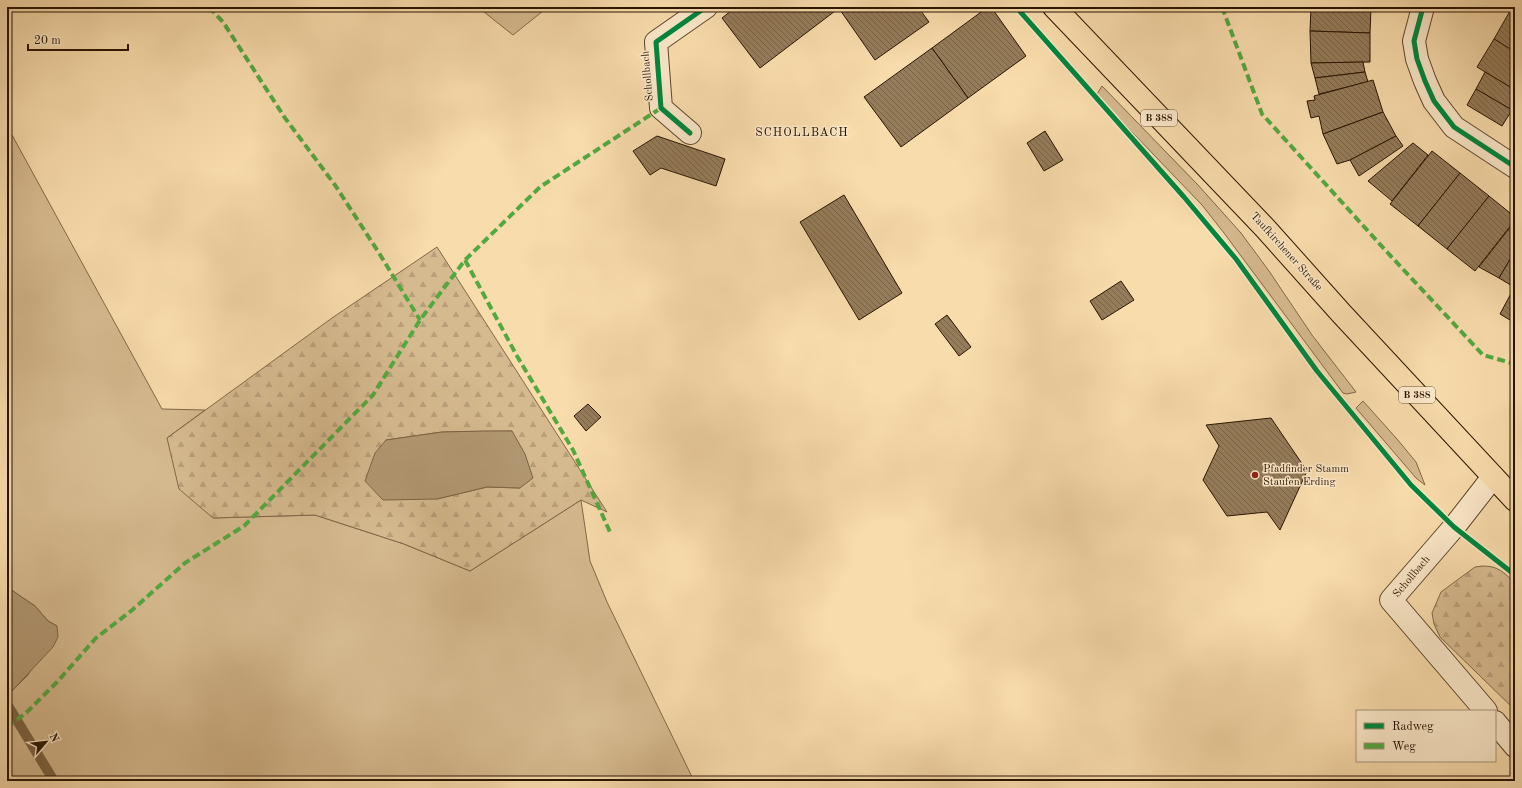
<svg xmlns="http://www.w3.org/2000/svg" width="1522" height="788" viewBox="0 0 1522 788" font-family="'Old Standard TT',serif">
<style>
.green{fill:#d6ba8f;stroke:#806848}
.forest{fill:url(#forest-firs);stroke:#806848;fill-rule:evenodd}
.water{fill:#b29872;stroke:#7b6445}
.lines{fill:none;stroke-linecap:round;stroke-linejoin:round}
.stream{stroke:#7b6445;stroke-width:10}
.building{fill:url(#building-back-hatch);stroke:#291501}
.minor-casing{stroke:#5d472c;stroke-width:24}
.major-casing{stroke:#291501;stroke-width:24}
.minor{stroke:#fbe8c9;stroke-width:22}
.major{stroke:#f9dcac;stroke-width:22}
.quiet{stroke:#53a940;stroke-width:4;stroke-dasharray:8 4;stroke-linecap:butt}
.cycleway-casing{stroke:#fbe8c9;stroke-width:8}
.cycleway{stroke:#00873e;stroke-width:5}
.poi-dot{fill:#8f2418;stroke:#fbe8c9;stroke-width:1.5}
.labels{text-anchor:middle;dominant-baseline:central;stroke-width:3;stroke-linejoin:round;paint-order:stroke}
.shield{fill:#fbe8c9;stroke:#68543d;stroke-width:1}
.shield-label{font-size:10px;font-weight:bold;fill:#291501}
.street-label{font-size:11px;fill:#291501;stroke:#fbe8c9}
.poi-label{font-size:11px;fill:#291501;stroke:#fbe8c9;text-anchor:start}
.neighbourhood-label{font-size:12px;letter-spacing:1px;fill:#291501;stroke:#fbe8c9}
</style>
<defs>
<pattern id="forest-firs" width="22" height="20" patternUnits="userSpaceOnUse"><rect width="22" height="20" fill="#d6ba8f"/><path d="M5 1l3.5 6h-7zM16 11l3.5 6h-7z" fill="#b89f7a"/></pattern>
<pattern id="building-back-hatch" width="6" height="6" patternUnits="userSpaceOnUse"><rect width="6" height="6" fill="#957c5a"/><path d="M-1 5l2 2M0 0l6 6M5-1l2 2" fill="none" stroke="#7a6448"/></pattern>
</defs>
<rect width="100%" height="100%" fill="#f9dcac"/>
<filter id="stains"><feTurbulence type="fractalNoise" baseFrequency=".005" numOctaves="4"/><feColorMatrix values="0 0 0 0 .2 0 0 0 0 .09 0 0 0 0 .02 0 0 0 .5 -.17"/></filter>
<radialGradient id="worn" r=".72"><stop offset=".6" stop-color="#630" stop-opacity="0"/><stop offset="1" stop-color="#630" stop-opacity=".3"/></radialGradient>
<g class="green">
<polygon points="481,7 548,7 513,35 484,12"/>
<polygon points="1102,86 1198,185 1241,233 1269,271 1312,335 1356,392 1347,394 1343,393 1224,233 1202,205 1106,105 1097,94"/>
<polygon points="12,135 162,409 205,410 167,438 213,518 315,515 404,544 470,571 581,500 590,561 607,602 694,781 7,781 7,701 11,692 28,675 57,626 48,621 35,606 7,587 7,137"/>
<polygon points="1363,401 1397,439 1416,462 1425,485 1416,478 1356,408"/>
</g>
<g class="forest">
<path d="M437,247L607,512L581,500L470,571L404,544L315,515L213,518L179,489L167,438L332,318ZM512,431L520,488L487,487L437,499L386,440L442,432Z"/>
<path d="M1482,566C1499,566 1503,572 1515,583V710L1440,637L1434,624L1432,613L1441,592L1475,567Z"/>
</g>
<g class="water">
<polygon points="484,431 512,431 525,454 533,478 520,488 487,487 437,499 383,500 365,481 375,453 386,440 442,432"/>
<polygon points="7,587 35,606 48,621 57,626 58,637 53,647 11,692 7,701"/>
</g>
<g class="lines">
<polyline class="stream" points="7,704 54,781"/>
</g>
<g class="building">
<polygon points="736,7 838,7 839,8 760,68 722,18"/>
<polygon points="838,7 918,7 929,22 875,60"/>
<polygon points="988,7 991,7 1026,56 968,98 932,48"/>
<polygon points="1311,7 1371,7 1370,33 1310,31"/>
<polygon points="1510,11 1515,14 1515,52 1494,39"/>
<polygon points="1310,31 1370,33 1370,62 1311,63"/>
<polygon points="1494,39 1515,52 1515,90 1477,67"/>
<polygon points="932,48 968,98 901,147 864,97"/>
<polygon points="1363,62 1365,72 1315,78 1311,63"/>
<polygon points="1365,72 1368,82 1319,94 1315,78"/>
<polygon points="1485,72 1515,90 1515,104 1512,110 1476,89"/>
<polygon points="1373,80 1383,112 1323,134 1319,116 1311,118 1307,101 1315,100 1314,96"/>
<polygon points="1476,89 1512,110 1502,126 1467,105"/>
<polygon points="1383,112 1396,136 1350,160 1337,164 1323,134"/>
<polygon points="1045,131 1063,160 1044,171 1027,143"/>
<polygon points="657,136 725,159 716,186 661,168 650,175 633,151"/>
<polygon points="1396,136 1403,146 1359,176 1350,160"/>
<polygon points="1413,143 1428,155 1392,201 1368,181"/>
<polygon points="1432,151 1460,173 1418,226 1390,204"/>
<polygon points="1460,173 1489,196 1447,249 1418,226"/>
<polygon points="844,195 902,293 859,320 800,222"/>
<polygon points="1489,196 1515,217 1515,220 1475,271 1447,249"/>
<polygon points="1515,221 1515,251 1499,278 1479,267"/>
<polygon points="1515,251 1515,286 1514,287 1499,278"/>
<polygon points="1121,281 1134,300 1102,320 1090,301"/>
<polygon points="1515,286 1515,323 1500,314"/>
<polygon points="947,315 971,347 959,356 935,324"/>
<polygon points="588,404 601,417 586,431 574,416"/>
<polygon points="1271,418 1307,471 1280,530 1267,512 1227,516 1203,480 1219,446 1206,425"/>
</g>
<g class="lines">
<defs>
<g id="minor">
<polyline points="1423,7 1414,41 1417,59 1425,81 1434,101 1454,127 1515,167"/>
<polyline points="690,133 661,108 656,42 706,7"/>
<polyline points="1486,711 1391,600 1454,527 1493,477"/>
<polyline points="1495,722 1515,746"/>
</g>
<polyline id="major" points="1054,7 1265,228 1341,313 1515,500"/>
</defs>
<use href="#minor" class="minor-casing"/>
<use href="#major" class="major-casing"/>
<use href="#minor" class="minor"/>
<use href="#major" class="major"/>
<g class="quiet">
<polyline points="209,7 223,22 285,118 335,185 379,253 420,320"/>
<polyline points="1222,7 1262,114 1387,252 1483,355 1515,364"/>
<polyline points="465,260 517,356 573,450 610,532"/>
<polyline points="7,727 26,713 57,682 96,638 131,611 185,563 244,526 373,395 420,320 465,260 540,187 661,108"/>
</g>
<defs>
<g id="cycleway">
<polyline points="1016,7 1184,197 1236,259 1317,371 1411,485 1454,527 1515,575"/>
<polyline points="1423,7 1414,41 1417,59 1425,81 1434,101 1454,127 1515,167"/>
<polyline points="690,133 661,108 656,42 706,7"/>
</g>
</defs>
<use href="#cycleway" class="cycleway-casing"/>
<use href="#cycleway" class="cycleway"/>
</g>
<circle class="poi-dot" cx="1255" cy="475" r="4"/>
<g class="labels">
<g class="shield">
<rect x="1141" y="110" width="36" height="16" rx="3"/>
<rect x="1399" y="387" width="36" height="16" rx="3"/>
</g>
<g class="shield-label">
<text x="1159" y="118">B 388</text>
<text x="1417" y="395">B 388</text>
</g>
<g class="street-label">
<text transform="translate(648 76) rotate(-95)">Schollbach</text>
<text transform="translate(1286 252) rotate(48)">Taufkirchener Straße</text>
<text transform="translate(1412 577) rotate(-50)">Schollbach</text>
</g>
<g class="poi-label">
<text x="1263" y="469">Pfadfinder Stamm<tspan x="1263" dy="13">Staufen Erding</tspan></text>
</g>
<g class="neighbourhood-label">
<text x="802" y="133">SCHOLLBACH</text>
</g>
</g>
<rect width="1522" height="788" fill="none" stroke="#f9dcac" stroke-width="24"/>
<rect x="8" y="8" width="1506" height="772" fill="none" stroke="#291501" stroke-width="2"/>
<rect x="12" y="12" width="1498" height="764" fill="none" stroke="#291501"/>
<rect x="1356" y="710" width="140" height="52" fill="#fbe8c9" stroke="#a79479"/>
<rect x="1364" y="723" width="20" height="6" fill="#00873e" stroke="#a79479"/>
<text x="1392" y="730" font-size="12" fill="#291501">Radweg</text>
<rect x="1364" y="743" width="20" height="6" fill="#53a940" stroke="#a79479"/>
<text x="1392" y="750" font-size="12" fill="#291501">Weg</text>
<g transform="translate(46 742) rotate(62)" stroke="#fbe8c9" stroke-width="3" paint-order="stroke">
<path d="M0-3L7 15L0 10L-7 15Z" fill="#291501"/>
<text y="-6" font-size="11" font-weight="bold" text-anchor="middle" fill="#291501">N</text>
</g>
<path d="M28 44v6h100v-6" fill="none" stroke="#291501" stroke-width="2"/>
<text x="34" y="44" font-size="12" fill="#291501" stroke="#fbe8c9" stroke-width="3" paint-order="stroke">20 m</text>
<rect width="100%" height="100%" filter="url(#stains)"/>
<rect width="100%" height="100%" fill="url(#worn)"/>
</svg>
